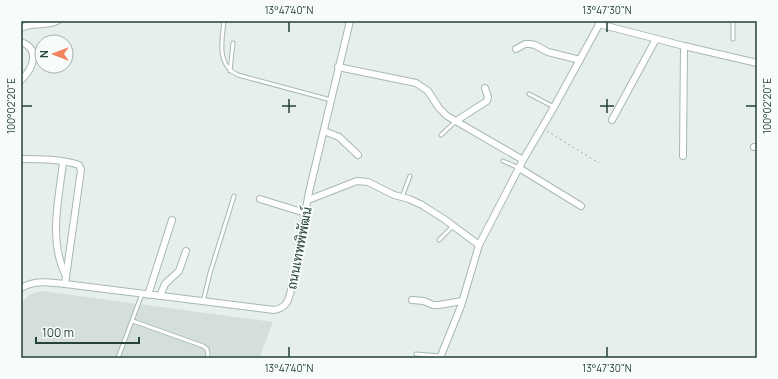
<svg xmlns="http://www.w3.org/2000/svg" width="778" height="379" viewBox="0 0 778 379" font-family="Manrope,Sarabun,sans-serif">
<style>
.built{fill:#d4dfda}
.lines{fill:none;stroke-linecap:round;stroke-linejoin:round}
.lane-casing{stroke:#a8b8b2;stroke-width:5}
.street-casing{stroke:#a8b8b2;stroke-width:8}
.path{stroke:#86b3a5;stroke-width:1;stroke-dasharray:2 3;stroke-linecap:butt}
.lane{stroke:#fff;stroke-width:3}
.street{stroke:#fff;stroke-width:6}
.ticks{fill:none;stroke:#24423a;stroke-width:1.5}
.labels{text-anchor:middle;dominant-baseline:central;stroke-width:4;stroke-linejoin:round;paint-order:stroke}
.street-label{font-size:13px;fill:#24423a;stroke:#f7fbf9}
.neatline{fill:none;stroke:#24423a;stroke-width:1.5}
.ticks-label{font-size:10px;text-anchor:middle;fill:#24423a}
</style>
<rect width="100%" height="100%" fill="#e6efeb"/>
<polygon class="built" points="41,291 273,322 259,358 21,358 21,303 29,295"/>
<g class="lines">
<defs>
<g id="lane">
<path d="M224,21C222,41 216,65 238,75L331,100"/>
<polyline points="733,39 733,21"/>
<polyline points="230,71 233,43"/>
<polyline points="529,94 554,107"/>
<polyline points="441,135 456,121"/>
<polyline points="503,161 519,168"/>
<polyline points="402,197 410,176"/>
<polyline points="439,240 453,226"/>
<polyline points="203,302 210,273 234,196"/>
<polyline points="133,321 203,346 207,349 208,355 207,358"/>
<polyline points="416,354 441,356"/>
<polyline points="118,358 142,294"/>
</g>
<g id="street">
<polyline points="599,24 684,46 757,63"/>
<path d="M21,28C32,22 43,27 57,21"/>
<path d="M21,42C41,49 33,69 21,80"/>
<polyline points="516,49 525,44 530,44 535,45 548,52 580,60"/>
<polyline points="338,67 416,83 428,91 439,108 447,116 523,160"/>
<polyline points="612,120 656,39"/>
<polyline points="456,121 487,101 488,97 485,88"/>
<polyline points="324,131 339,137 358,155"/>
<polyline points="754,147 757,147"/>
<polyline points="683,156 684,46"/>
<path d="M21,159C40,159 61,159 79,165L81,170L65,284"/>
<path d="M63,162C59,199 48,241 66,276"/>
<polyline points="519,168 581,206"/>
<polyline points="260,199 305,213"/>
<polyline points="308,200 357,181 368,182 394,195 409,199 422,205 444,219 479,245"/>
<path d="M21,288C35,280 49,282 65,284L274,310C288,308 289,298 292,286L309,192L350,21"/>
<polyline points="148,295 172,220"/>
<polyline points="160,296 165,284 179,271 186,251"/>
<polyline points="412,300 424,301 433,305 439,305 462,301"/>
<polyline points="440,358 461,306 479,245 523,160 554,107 601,21"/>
</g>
</defs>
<use href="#lane" class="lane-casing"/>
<use href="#street" class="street-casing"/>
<polyline class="path" points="547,131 599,163"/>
<use href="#lane" class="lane"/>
<use href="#street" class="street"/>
</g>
<path class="ticks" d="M289,22V32M607,22V32M289,99V113M607,99V113M22,106H32M282,106H296M600,106H614M746,106H756M289,347V357M607,347V357"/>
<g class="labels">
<g class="street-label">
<text transform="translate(299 248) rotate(-79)">ถนนเทพพิพัฒน์</text>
</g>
</g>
<rect width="778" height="379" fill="none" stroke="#f7fbf9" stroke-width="44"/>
<g transform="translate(54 54) rotate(270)"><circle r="19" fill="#f7fbf9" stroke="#a3b1ad"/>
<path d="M0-3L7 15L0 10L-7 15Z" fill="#f4845f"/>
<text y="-6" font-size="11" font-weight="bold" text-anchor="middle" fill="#24423a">N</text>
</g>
<path d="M36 337v6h103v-6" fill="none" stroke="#24423a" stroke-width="2"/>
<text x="42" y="337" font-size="12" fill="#24423a" stroke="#f7fbf9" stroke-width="3" paint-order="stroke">100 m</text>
<rect x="22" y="22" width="734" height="335" class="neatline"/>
<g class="ticks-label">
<text x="289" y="14">13°47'40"N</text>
<text x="607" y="14">13°47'30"N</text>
<text transform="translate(767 106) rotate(-90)" y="4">100°02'20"E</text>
<text transform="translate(11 106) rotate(-90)" y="4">100°02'20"E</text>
<text x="289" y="372">13°47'40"N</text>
<text x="607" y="372">13°47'30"N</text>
</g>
</svg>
